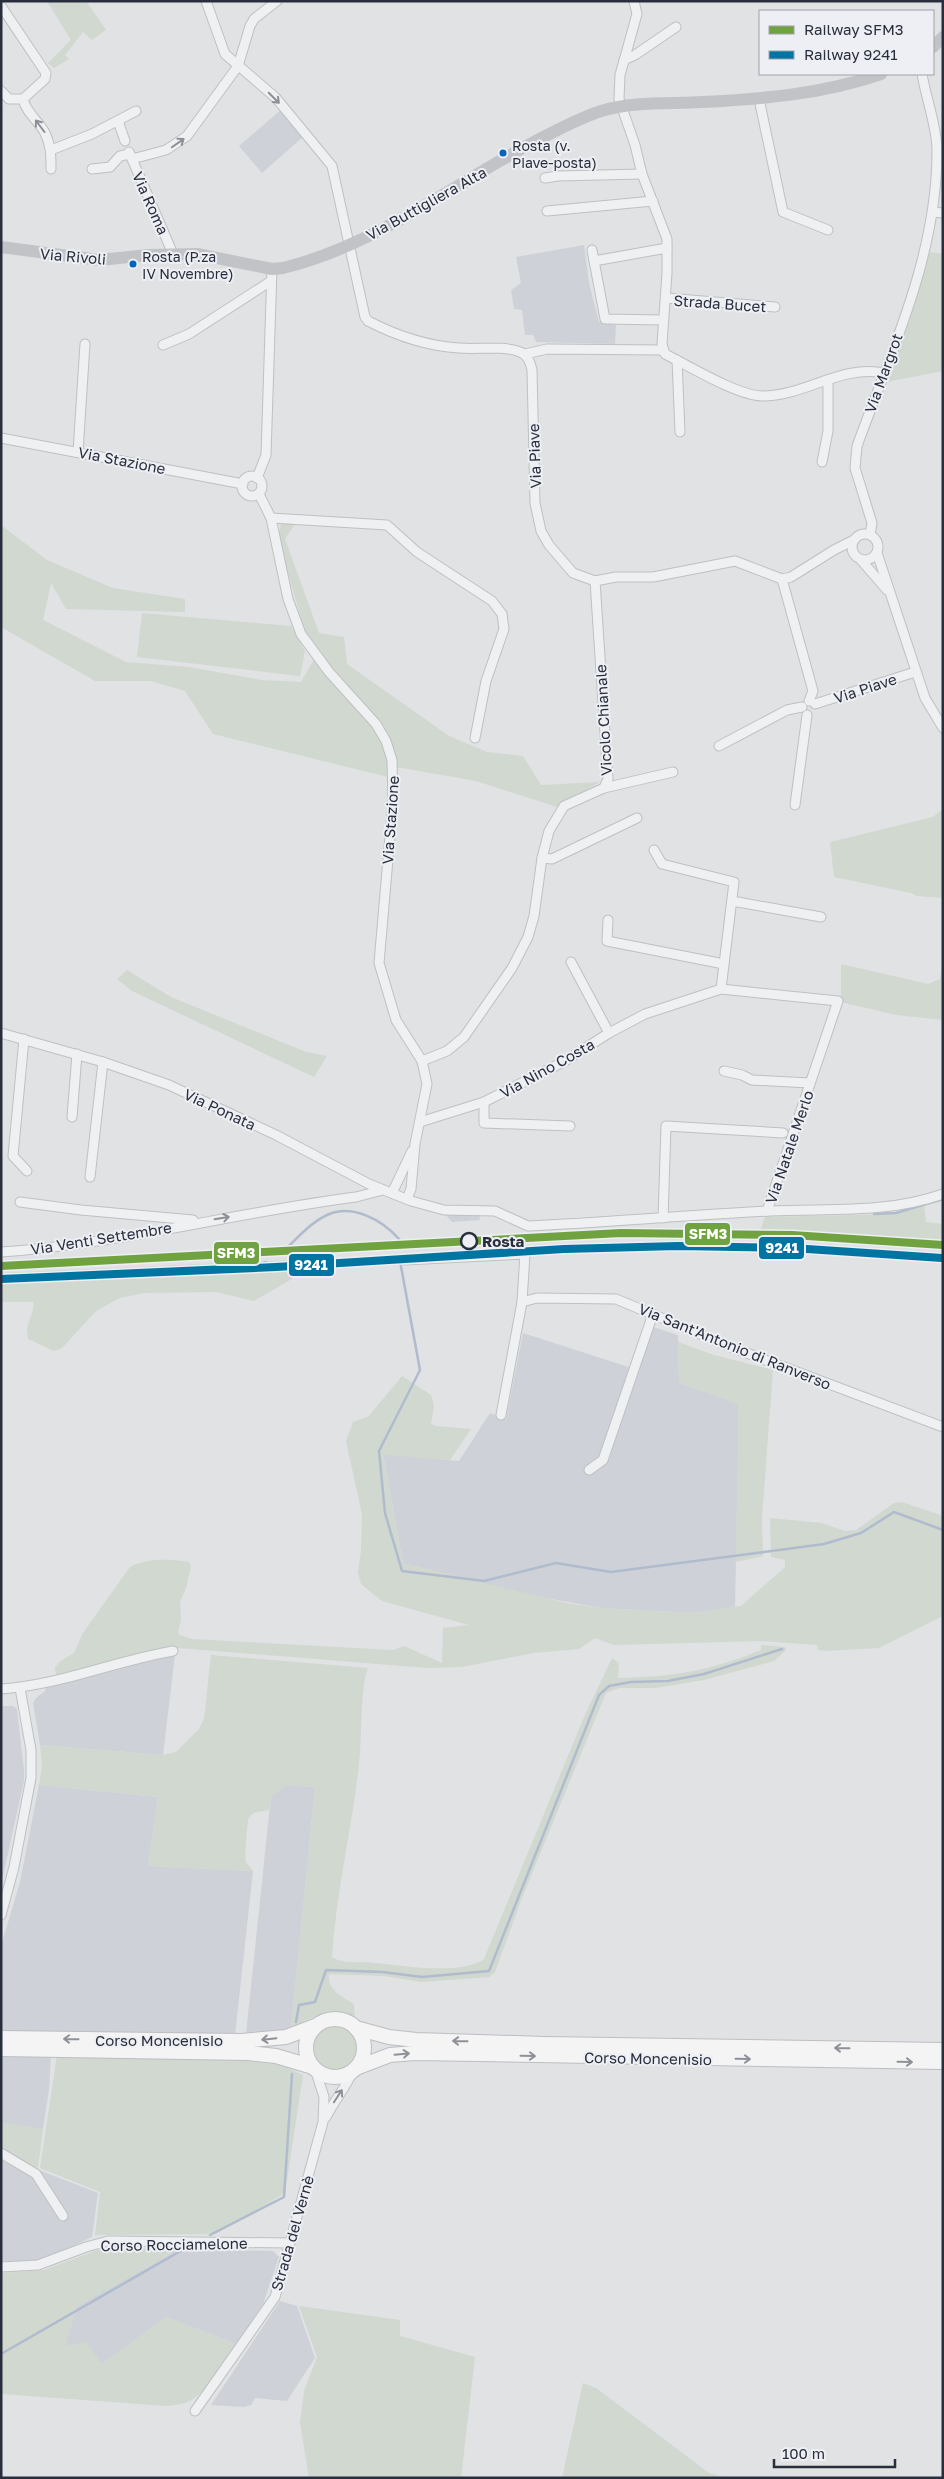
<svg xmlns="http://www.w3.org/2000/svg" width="944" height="2479" viewBox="0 0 944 2479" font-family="'Golos Text',sans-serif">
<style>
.built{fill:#ced1d7}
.green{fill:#d0d8d0}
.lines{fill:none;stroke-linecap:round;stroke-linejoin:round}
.stream{stroke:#b0bccd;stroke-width:2.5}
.street-casing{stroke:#bec0c2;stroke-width:11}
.primary-casing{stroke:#bcbec2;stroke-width:16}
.street{stroke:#eff0f1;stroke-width:9}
.secondary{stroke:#c1c3c7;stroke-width:12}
.primary{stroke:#f4f4f5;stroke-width:14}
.rail-1-casing{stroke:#edeff4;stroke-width:11}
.rail-2-casing{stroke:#edeff4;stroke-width:11}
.rail-1{stroke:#70a23f;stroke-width:8}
.rail-2{stroke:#0075a1;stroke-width:8}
.oneway{stroke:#8c8f96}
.oneway2{stroke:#8e9198}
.bus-dot{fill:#0065bd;stroke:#edeff4;stroke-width:2}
.stop-dot{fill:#edeff4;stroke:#292e3c;stroke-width:2.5}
.labels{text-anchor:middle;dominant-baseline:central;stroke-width:4;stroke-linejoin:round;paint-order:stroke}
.bus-label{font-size:14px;fill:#292e3c;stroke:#edeff4;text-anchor:start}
.street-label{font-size:15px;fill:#292e3c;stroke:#edeff4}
.stop-label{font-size:15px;font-weight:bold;fill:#292e3c;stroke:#edeff4;text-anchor:start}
.line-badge{stroke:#edeff4;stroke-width:2}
.badge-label{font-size:14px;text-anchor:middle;font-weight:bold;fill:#fff}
</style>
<rect width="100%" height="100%" fill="#e0e2e4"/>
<g class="built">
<polygon points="282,109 304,136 262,173 239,146"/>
<polygon points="584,245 589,283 599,322 616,325 615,344 536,342 533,335 525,335 522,310 514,309 511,290 521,283 516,257"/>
<polygon points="479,1214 480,1220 452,1222 446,1215"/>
<polygon points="653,1327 678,1335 679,1383 739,1404 735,1607 692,1613 601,1608 529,1595 403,1563 383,1454 459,1461 490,1413 506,1419 523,1333 638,1370"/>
<polygon points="175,1654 163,1755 40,1745 33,1703 36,1698 45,1691 46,1686 144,1659"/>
<polygon points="1,1706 13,1706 17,1709 24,1770 24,1781 1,1885"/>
<polygon points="39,1785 158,1797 148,1866 253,1871 235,2035 1,2031 1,1946 20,1882"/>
<polygon points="286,1785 315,1787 291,2029 246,2034 271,1796"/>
<polygon points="1,2054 51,2056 49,2090 43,2129 1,2123"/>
<polygon points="1,2157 31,2174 39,2170 98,2193 92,2237 49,2257 32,2261 1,2261"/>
<polygon points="179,2249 273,2251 279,2257 263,2304 236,2344 166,2317 102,2364 65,2346 77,2306"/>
<polygon points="280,2301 297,2306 315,2358 287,2401 255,2398 251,2405 244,2407 211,2405"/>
</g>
<g class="green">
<polygon points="47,1 86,1 106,30 92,40 83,32 65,55 69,59 54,68 48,63 71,40"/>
<polygon points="930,252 943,254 943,371 886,382"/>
<polygon points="282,520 297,521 285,539 319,633 344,637 347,664 449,736 487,752 523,756 541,785 600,782 557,807 476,781 402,768 388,768 388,777 213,734 185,691 151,681 95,681 1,627 1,525 47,560 113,588 185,599 185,612 66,609 51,583 43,620 126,662 189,667 261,680 301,682 313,661 278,537"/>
<polygon points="142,613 291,626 305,651 300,676 137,657"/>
<polygon points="943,809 943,898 917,896 911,893 834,877 830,842 933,817"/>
<polygon points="943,962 943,1020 896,1015 841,1002 841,964 928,984 940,979"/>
<polygon points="127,970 171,997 306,1052 327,1056 314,1077 132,991 117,979"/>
<polygon points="924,1206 926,1222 943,1224 943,1241 761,1229 765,1217 896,1214"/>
<polygon points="336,1258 337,1265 309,1269 254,1301 216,1292 144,1293 120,1298 96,1311 62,1348 54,1351 28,1339 27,1329 34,1306 33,1302 1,1302 1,1273"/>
<polygon points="678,1342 714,1355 773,1370 762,1517 763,1556 736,1562 738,1404 679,1383"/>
<path d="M402,1376L431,1395L434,1406L431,1424L436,1426L471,1429L450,1460L383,1455L403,1563L566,1603L601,1608L692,1613L741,1606L785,1567V1560L771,1557L770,1518L822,1523L845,1531L856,1530L894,1503L902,1502L943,1516V1616L879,1648L825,1651L818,1650L817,1645L762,1641L614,1645L595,1638L579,1649L533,1653L462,1667L427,1668L178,1648L147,1652L56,1675L55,1668L59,1662L74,1653L83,1633L130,1567C149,1558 168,1559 189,1562L191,1566L186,1588L180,1602L181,1620L178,1632L180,1635L192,1639L393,1650L404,1646L442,1663L443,1628L469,1625L382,1601L361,1584L358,1572L361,1551L362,1514L346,1441L353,1422L369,1416Z"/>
<path d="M761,1645L785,1647L786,1650L774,1661L704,1680L656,1688H619L606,1693L522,1898L495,1972L489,1977L422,1982L384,1976L329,1974C327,1990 342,1997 354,2004L355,2019C333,2007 311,2016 291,2029L315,1787L286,1785L271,1796L269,1810L253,1813L248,1819L245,1854L246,1862L253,1871L148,1866L158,1797L39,1785L42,1766L40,1745L163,1755L176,1752L199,1729L204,1719L211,1655L368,1668C360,1685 362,1742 359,1764C352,1829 336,1892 332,1957C344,1965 360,1961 374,1963C401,1965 461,1976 484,1959L584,1717L612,1658L619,1663L618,1678C672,1677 710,1671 761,1650Z"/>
<circle cx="335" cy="2047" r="24"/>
<polygon points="57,2055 246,2061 279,2064 303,2075 285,2193 215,2234 95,2235 100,2192 40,2168"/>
<polygon points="1,2123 43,2129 38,2168 1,2150"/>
<path d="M103,2248L179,2249L77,2306L65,2346L86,2342L102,2364L166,2317L236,2344C224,2361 211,2387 193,2399C186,2404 176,2405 167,2406L1,2394V2273L44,2270Z"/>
<polygon points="299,2306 400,2320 400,2336 475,2357 461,2478 309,2478 300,2423 304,2391 317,2357"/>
<polygon points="583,2383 596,2388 709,2473 726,2478 562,2478"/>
</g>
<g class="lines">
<g class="stream">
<polyline points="874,1214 896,1213 943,1199"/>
<path d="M288,1247C299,1236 312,1222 327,1215C352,1203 382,1220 399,1239"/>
<polyline points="400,1261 420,1370 379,1451 385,1513 402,1571 484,1581 556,1563 611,1572 824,1544 861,1533 894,1512 943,1530"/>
<polyline points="1,1277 245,1271 266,1262"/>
<polyline points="296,2022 299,2005 315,2002 326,1970 383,1972 422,1977 489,1971 599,1695 609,1686 631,1682 668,1681 704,1674 782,1649"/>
<polyline points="210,2235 284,2197 292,2074"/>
<polyline points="1,2354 184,2249"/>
</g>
<defs>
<g id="street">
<path d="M206,1L225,54L276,98L332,166L365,317L368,321C397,336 426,346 459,348C478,350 502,345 520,352C528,355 530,362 532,370L535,503L541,531L549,545L573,573L595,581L616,577H653L735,561L782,579L791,577L834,550L854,540"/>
<path d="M634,1L637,14L620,75L619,99L635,145L642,174L667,239V273L662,344L665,354C689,366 738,396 763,396C804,396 843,364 884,373"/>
<path d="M1,6L46,73L45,79L23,99C26,113 39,121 45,133C51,145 51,156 51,169"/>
<polyline points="624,60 635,55 676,27"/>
<polyline points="1,91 9,99 23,99"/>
<polyline points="759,99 783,212 828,230"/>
<polyline points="118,121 125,141"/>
<polyline points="51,150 92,134 136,111"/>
<polyline points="129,152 173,254"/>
<polyline points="132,159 166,150 187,136 238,66 250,26 254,19 277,1"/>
<polyline points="92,169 110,167 120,156 130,154"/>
<polyline points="545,178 558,176 642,174"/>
<polyline points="547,211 653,201"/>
<polyline points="933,212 943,213"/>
<polyline points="592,250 605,319 663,320"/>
<polyline points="594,261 667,248"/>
<polyline points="666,298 775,307"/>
<polyline points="163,345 189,334 271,281"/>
<polyline points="525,354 547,349 662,350"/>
<polyline points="677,360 680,432"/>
<polyline points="1,438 243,484"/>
<polyline points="78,452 85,344"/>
<polyline points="822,462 828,431 828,380"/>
<circle cx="252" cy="486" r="10"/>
<polyline points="257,478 266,455 272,269"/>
<polyline points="259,494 271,518 288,599 301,634 329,672 376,724 386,741 392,760 393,801 379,963 396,1020 422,1061 427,1084 415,1144 411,1189 407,1199"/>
<polyline points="271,518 387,525 417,552 492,601 502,614 504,629 486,681 475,738"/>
<circle cx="865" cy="547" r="13"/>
<path d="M870,535L872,523L855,468L857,446C892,350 938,253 937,148C936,124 926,98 922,74"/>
<polyline points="877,553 925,698 943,728"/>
<polyline points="861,560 887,590"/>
<polyline points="782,579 813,691 809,701"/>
<polyline points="815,704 915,672"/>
<polyline points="719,746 787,710 802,707"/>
<polyline points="604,788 673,772"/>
<polyline points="795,805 807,715"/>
<polyline points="654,850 662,864 734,882 721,989"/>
<polyline points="542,858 552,859 637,818"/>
<polyline points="732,901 821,917"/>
<polyline points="608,920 607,941 724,964"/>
<polyline points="571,962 609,1033"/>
<path d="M1,1033L103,1062L169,1085L276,1135L369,1184L411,1201L444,1210L495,1211L528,1226C609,1222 690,1215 770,1211C830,1208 886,1214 943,1194"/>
<polyline points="24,1039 13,1156 27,1171"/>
<polyline points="422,1061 447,1051 464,1037 512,968 528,937 534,916 542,858 549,831 564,806 604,788 608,779 595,581"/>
<polyline points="724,1071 742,1075 752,1080 810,1083"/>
<polyline points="484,1102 484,1123 570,1126"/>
<polyline points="72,1117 77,1054"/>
<polyline points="420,1122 484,1102 565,1061 609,1033 645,1014 721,989 838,1001 767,1211"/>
<polyline points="90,1177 103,1062"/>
<polyline points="392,1193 412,1151"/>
<polyline points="20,1202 81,1210 193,1220"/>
<polyline points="663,1218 666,1126 783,1133"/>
<path d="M1,1252C121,1244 237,1212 356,1197L383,1190"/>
<polyline points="405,1260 525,1254 522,1302 501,1415"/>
<polyline points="522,1302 537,1298 616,1299 731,1347 943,1427"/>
<polyline points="589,1470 603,1460 653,1314"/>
<path d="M1,1689C60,1685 115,1661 173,1651"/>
<polyline points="1,1915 14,1867 31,1778 31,1750 20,1688"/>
<path d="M326,2117C334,2101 346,2087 353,2071"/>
<polyline points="1,2153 36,2174 63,2216"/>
<polyline points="1,2267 38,2265 86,2247 108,2241 290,2243"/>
<polyline points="195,2411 275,2297 323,2122 324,2097 315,2069"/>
</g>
<g id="primary">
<circle cx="335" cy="2048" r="29"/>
<polyline points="356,2028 389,2037 416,2040 544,2044 943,2050"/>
<polyline points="1,2038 241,2041 286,2037 315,2026"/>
<polyline points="1,2049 248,2053 276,2056 313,2067"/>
<polyline points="356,2068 390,2055 415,2053 943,2062"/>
</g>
</defs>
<use href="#street" class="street-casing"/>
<use href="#primary" class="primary-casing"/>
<use href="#street" class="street"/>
<g class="secondary">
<polyline points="933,47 943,37"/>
<path d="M1,247L99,260L149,255L197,254L272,269L283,268C374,246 451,186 532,143C555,131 577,119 601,111C633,101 669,104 702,102C763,99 823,94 881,74"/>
</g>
<use href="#primary" class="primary"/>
<defs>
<polyline id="rail-1" points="1,1266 621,1233 792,1235 943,1245"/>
<polyline id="rail-2" points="1,1279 276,1267 564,1249 678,1246 792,1248 942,1258"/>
</defs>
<use href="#rail-1" class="rail-1-casing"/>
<use href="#rail-2" class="rail-2-casing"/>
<use href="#rail-1" class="rail-1"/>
<use href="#rail-2" class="rail-2"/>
</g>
<defs><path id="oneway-shaft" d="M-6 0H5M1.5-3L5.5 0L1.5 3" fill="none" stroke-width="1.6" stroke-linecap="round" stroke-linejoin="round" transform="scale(1.25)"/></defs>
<g class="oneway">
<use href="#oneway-shaft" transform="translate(274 98) rotate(45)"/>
<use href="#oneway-shaft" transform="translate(40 126) rotate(-127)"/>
<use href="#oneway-shaft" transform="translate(178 143) rotate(-35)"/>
<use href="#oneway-shaft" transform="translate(222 1218) rotate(-9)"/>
<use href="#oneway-shaft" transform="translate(338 2096) rotate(-57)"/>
</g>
<g class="oneway2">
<use href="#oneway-shaft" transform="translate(71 2039) rotate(-179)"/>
<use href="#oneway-shaft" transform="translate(269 2039) rotate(174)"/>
<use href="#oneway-shaft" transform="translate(460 2041) rotate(-179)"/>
<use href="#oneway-shaft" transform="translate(842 2048) rotate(-179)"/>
<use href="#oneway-shaft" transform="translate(402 2054) rotate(-5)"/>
<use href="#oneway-shaft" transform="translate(528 2056) rotate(1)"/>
<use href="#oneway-shaft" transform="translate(743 2059) rotate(1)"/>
<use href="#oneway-shaft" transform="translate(905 2062) rotate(1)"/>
</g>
<g class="bus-dot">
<circle cx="503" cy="153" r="4.5"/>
<circle cx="133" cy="264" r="4.5"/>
</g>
<circle class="stop-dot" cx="469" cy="1241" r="8"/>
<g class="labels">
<g class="bus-label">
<text x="512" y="145">Rosta (v.<tspan x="512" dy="17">Piave-posta)</tspan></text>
<text x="142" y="256">Rosta (P.za<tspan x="142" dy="17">IV Novembre)</tspan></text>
</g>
<g class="street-label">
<text transform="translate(151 203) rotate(66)">Via Roma</text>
<text transform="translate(426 203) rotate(-29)">Via Buttigliera Alta</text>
<text transform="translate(73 256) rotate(5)">Via Rivoli</text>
<text transform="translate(720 303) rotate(4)">Strada Bucet</text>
<text transform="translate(883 373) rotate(-70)">Via Margrot</text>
<text transform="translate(534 456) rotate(-92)">Via Piave</text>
<text transform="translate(122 460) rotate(11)">Via Stazione</text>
<text transform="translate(865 688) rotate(-18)">Via Piave</text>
<text transform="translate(603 720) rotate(-93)">Vicolo Chianale</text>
<text transform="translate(390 820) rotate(-86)">Via Stazione</text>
<text transform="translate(547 1068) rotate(-29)">Via Nino Costa</text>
<text transform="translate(220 1109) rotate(25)">Via Ponata</text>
<text transform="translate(789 1147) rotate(-71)">Via Natale Merlo</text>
<text transform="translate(101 1238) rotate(-9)">Via Venti Settembre</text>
<text transform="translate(735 1346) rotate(22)">Via Sant'Antonio di Ranverso</text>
<text x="159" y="2040">Corso Moncenisio</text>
<text transform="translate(648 2058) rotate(1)">Corso Moncenisio</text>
<text transform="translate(292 2233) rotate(-74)">Strada del Vernè</text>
<text transform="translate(174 2244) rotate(-1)">Corso Rocciamelone</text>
</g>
<g class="stop-label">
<text x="482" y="1241">Rosta</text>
</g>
</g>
<g class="line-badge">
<rect x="684" y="1222" width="47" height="24" rx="5" fill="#70a23f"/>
<rect x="758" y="1236" width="47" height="24" rx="5" fill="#0075a1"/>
<rect x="213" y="1241" width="47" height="24" rx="5" fill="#70a23f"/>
<rect x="288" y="1253" width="47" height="24" rx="5" fill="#0075a1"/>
</g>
<g class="badge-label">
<text x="708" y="1239">SFM3</text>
<text x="782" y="1253">9241</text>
<text x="236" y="1258">SFM3</text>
<text x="311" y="1270">9241</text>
</g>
<rect width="944" height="2479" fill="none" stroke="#292e3c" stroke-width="5"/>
<rect x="759" y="10" width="175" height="65" fill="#edeff4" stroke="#9fa2aa"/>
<rect x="769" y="26" width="25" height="8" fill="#70a23f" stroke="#9fa2aa"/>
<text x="804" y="35" font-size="15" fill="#292e3c">Railway SFM3</text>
<rect x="769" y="51" width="25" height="8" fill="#0075a1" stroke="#9fa2aa"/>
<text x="804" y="60" font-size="15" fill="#292e3c">Railway 9241</text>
<path d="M774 2459v8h121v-8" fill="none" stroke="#292e3c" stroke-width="2.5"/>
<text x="782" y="2459" font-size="15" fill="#292e3c" stroke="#edeff4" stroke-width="4" paint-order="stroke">100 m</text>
</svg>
